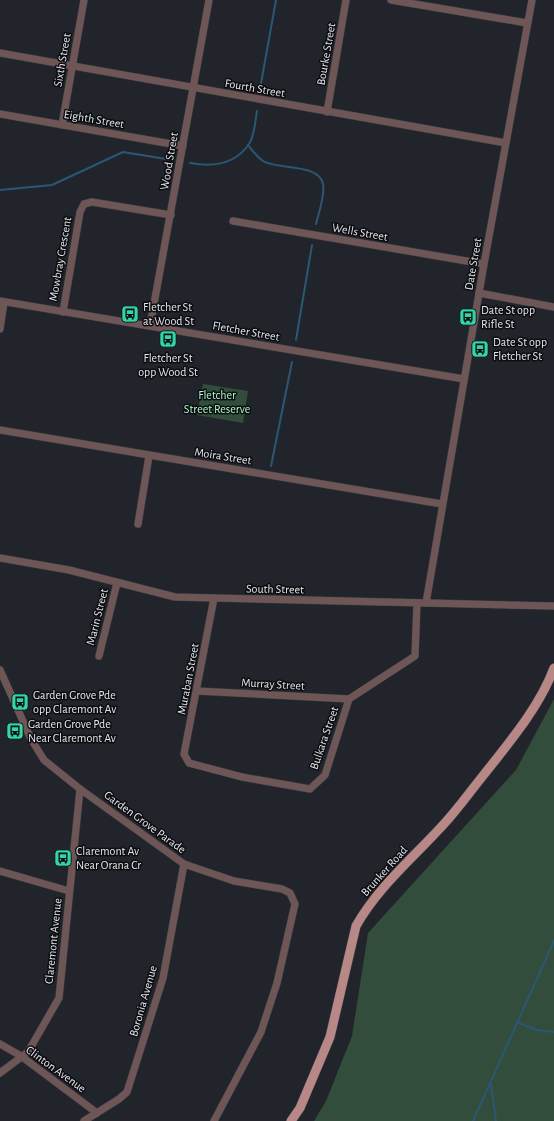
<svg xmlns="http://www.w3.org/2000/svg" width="554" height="1121" viewBox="0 0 554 1121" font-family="'Alegreya Sans',sans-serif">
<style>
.green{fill:#324d3b}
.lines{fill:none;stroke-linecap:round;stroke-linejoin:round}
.stream{stroke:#2a5774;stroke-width:2}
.minor-casing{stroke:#3d3f46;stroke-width:8}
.major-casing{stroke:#3d3f46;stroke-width:10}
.minor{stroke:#6e5656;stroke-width:7}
.major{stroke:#b78886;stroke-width:9}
.labels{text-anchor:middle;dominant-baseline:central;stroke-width:3;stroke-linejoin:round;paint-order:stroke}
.street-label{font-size:12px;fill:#e6e7ec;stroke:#0c0d11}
.poi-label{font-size:12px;fill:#e6e7ec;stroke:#0c0d11;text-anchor:start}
.park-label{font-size:12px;fill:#aef8c7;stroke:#0c0d11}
</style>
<rect width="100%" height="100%" fill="#22242b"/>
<g class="green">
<polygon points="203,384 248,391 243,423 197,415"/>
<polygon points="554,699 554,1121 314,1121 326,1101 352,1036 368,933 516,770"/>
</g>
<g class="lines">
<g class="stream">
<polyline points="260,89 276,0"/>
<path d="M248,145C252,150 257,157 263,161C277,170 319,163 323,184C325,196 319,212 316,224"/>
<path d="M190,163C212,167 235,165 249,144C255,135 255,121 257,111"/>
<polyline points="0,190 52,185 123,152 166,159"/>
<polyline points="296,340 312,245"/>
<polyline points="271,466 292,362"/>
<polyline points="517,1022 536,1030 554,1032"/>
<polyline points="491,1084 496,1121"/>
<polyline points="473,1121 554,941"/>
</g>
<defs>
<g id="minor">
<polyline points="391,0 527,23"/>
<polyline points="0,53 506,143"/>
<polyline points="327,112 346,0"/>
<polyline points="0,114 183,146"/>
<polyline points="62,125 84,0"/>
<polyline points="233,221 484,264"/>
<polyline points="479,293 554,307"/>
<polyline points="0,301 464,379"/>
<polyline points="63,312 80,212 84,204 92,202 171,215"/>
<polyline points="150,326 209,0"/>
<polyline points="0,329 4,302"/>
<polyline points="0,430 442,504"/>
<polyline points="138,524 149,456"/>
<polyline points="0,558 69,570 175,597 554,606"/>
<polyline points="214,598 184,754 189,763 242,777 310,789 325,775 349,699 415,656 417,603"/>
<polyline points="426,603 484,264 532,0"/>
<polyline points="99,656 117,583"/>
<polyline points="0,670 31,739 44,760 80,789 184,864 234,881 282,889 290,893 295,904 277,983 261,1032 214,1121"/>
<polyline points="197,691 349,699"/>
<polyline points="0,871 69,891"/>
<polyline points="0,1044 21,1056 97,1113"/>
<polyline points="0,1073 28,1052 59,998 80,789"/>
<polyline points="84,1121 119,1099 127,1092 163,978 184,864"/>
</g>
<path id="major" d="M291,1121L300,1108L330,1037L356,926C378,887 413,858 443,825C457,810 469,793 482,777C508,744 539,708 554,668"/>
</defs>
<use href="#minor" class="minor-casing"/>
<use href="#major" class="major-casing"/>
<use href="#minor" class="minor"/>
<use href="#major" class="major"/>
</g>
<defs>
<symbol id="bus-square" viewBox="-11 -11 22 22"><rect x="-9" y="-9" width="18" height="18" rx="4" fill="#34d4a8" stroke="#0c0d11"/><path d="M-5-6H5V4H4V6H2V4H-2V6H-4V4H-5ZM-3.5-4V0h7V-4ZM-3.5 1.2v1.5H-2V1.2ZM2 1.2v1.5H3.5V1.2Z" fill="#111"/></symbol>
</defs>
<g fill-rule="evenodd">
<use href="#bus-square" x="120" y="304" width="20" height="20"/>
<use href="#bus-square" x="458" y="307" width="20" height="20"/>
<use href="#bus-square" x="158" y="329" width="20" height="20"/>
<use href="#bus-square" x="470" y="339" width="20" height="20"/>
<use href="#bus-square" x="10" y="692" width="20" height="20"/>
<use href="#bus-square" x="5" y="721" width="20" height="20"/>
<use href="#bus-square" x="53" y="848" width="20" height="20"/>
</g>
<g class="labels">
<g class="street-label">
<text transform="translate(326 54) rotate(-80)">Bourke Street</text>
<text transform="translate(62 60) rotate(-80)">Sixth Street</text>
<text transform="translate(255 88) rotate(10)">Fourth Street</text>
<text transform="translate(94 119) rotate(10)">Eighth Street</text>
<text transform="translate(169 161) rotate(-80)">Wood Street</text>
<text transform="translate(360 232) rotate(10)">Wells Street</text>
<text transform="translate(60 259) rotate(-80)">Mowbray Crescent</text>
<text transform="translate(473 264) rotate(-80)">Date Street</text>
<text transform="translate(246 331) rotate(10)">Fletcher Street</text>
<text transform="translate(223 456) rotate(9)">Moira Street</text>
<text transform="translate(275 589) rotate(1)">South Street</text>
<text transform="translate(97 617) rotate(-76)">Marin Street</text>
<text transform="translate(188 679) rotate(-79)">Muraban Street</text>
<text transform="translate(273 684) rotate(3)">Murray Street</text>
<text transform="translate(324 738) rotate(-71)">Bulkara Street</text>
<text transform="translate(145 822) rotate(36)">Garden Grove Parade</text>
<text transform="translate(384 871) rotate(-48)">Brunker Road</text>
<text transform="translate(53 941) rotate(-84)">Claremont Avenue</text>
<text transform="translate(143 1001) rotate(-74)">Boronia Avenue</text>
<text transform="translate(56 1069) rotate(36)">Clinton Avenue</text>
</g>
<g class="poi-label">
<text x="143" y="307">Fletcher St<tspan x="143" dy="14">at Wood St</tspan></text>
<text x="481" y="310">Date St opp<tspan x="481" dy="14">Rifle St</tspan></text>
<text x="493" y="342">Date St opp<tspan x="493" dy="14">Fletcher St</tspan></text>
<text x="168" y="358" text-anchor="middle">Fletcher St<tspan x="168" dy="14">opp Wood St</tspan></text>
<text x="33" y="695">Garden Grove Pde<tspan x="33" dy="14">opp Claremont Av</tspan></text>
<text x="28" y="724">Garden Grove Pde<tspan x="28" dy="14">Near Claremont Av</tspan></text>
<text x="76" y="851">Claremont Av<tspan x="76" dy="14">Near Orana Cr</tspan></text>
</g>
<g class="park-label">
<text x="217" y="395">Fletcher<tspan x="217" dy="14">Street Reserve</tspan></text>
</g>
</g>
</svg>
